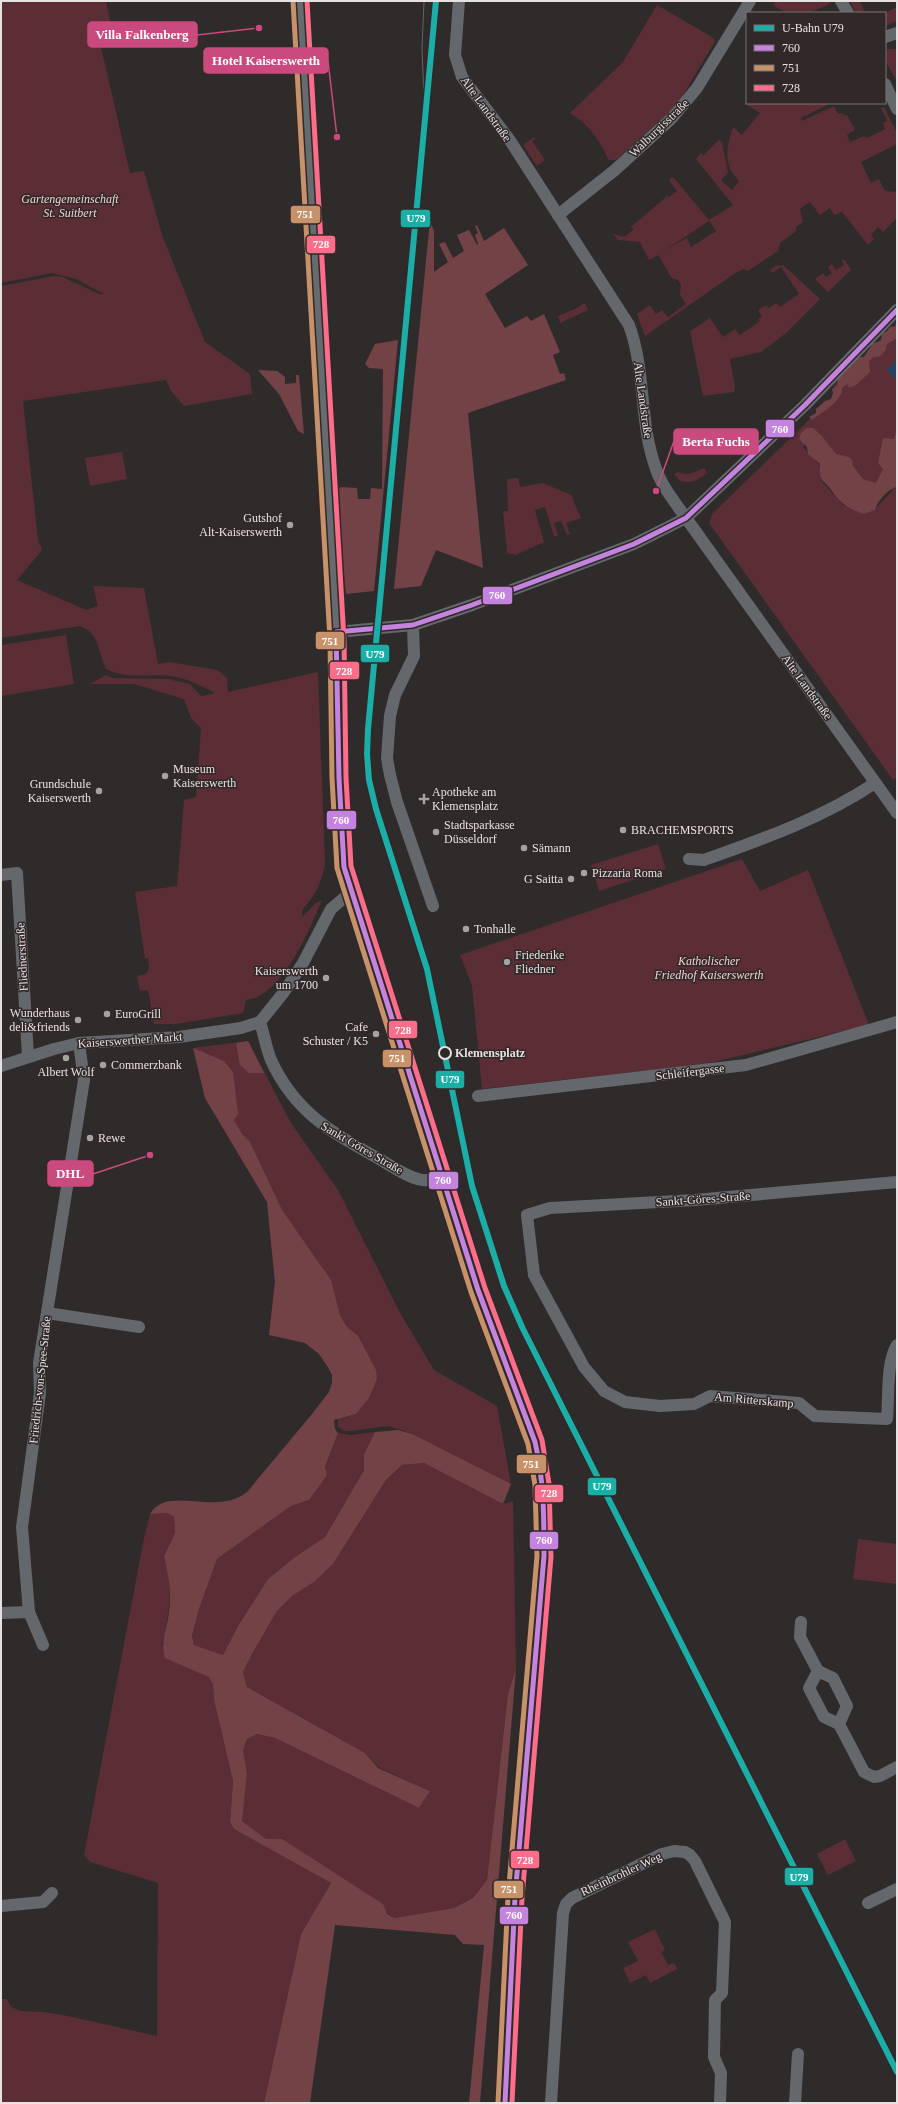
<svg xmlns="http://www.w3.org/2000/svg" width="898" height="2104" viewBox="0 0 898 2104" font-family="'Times New Roman',serif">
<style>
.green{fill:#5a2e34;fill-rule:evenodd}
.forest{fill:#724247}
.water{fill:#224464}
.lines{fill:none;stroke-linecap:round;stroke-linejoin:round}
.street{stroke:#64686d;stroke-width:12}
.secondary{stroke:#666b70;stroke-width:17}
.tram{stroke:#646365;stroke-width:1}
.bus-1-casing{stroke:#312929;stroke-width:8}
.bus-2-casing{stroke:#312929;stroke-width:8}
.bus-3-casing{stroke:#312929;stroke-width:8}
.bus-1{stroke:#c483df;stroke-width:5}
.bus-2{stroke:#c7916a;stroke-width:5}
.bus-3{stroke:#fb6d88;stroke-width:5}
.metro-1-casing{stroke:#312929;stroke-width:9}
.metro-1{stroke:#1aaea7;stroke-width:6}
.poi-dot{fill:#a7a2a2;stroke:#312929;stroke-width:1.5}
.stop-dot{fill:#312929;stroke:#e7e2e2;stroke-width:2}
.labels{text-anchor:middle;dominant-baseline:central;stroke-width:3;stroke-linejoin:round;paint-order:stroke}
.street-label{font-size:12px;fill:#e7e2e2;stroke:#312929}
.park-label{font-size:12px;font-style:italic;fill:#f5d0d2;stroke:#312929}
.poi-label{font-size:12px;fill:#e7e2e2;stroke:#312929;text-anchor:start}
.stop-label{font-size:12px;font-weight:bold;fill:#e7e2e2;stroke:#312929;text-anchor:start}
.leader{fill:none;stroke:#cb4a7d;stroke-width:1.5}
.callout-dot{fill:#cb4a7d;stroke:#312929;stroke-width:1.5}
.callout{fill:#cb4a7d;stroke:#cb4a7d;stroke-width:1.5}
.callout-label{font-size:13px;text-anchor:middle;font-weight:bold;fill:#fff}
.line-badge{stroke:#312929;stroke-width:1.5}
.badge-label{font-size:11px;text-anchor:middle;font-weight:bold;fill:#fff}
</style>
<rect width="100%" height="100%" fill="#2f2b2b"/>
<g class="green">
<path d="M1,1H106L115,43L101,47L130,173L144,171L162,235L205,342L250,374L252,394L184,406L171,391L166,380L23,401L38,540L42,550L17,580L86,610L98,606L93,586L144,588L158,664L169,662L218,670L227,678L228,692L318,672L325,865C321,884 315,896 302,910V917L316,903L322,900C309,930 283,996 246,1000L243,1013L176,1024H154L148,990L140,991L137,976L146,974L149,969L148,958L145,959L135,892L177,886L184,800L196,797L201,728L191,718L184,699L134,684H90L106,675L112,678L168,679L190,684L201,696L215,693C200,685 188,679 171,676C149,673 128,680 106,669C98,653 100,633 80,626L1,638V286L54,276L63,277L99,294H104L76,279L52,273L1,283Z"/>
<path d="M776,1H829L831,3C809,14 795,20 773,5Z"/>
<polygon points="850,1 860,1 865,13 856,13"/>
<path d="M657,5L712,37L715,41L679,102H676L677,105L616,160H609C599,140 590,125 570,113L623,62Z"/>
<polygon points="897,7 897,21 885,26 885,13"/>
<polygon points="885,49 897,49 897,78 895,79 885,60"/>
<path d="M749,103H831L801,118L802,121L834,106L838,114L843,113L844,116L847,115L855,130L847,135L850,142L864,136L867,138L885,129L883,123L887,121L881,108L884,107L897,133V144L861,162L871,183L879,179L885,191L897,192V218L883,232L878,227L871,235L874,239L868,245L842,212L834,215L830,208L820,215L810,202L800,209L803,222L796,227V231L780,243L778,251L748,271L743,269L731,276L645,336L637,314L650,305L656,314L662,310L668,317L686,304L680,295L681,285L678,280L672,278L658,255L649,260L640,242L618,240L613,234L624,237L634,229L631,227L667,196L669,197L677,191L669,180L673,177L709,220L733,205L696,159L701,153L704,155L719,140L722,142L728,173L721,180L732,190L739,181C723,165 726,147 733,127L742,135L760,113L747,105ZM709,221L716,231L691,247L687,238L667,249Z"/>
<polygon points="534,137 536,139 532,141 545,160 537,166 523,145"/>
<polygon points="844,259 851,270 828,292 815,279 823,273 826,277 832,273 828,267 832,264 836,270 844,265 842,261"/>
<polygon points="783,265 820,299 786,333 761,352 730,359 735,387 734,392 703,396 690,331 710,318 723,337 735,329 740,335 760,321 758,319 762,316 758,310 766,305 769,308 776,303 780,307 799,294 781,267 772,273 770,270 775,266"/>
<polygon points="585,303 588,310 560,323 558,316 575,309"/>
<path d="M897,323V777L893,780L709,523L712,514L838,392L833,387ZM810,440L869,498L888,485L893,490L875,509L864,514L843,505L821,480L823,469L803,447Z"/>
<polygon points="122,452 127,479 90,486 85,458"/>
<path d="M704,468L707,473C698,480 690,485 679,480L674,474L678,472C688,477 694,472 704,468Z"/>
<polygon points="518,478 520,487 543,483 571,495 581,518 566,523 570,534 567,535 561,521 554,523 558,536 554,536 545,507 535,510 544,542 516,555 507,553 503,511 508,511 507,479"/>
<polygon points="66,635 74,684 1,696 1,645"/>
<polygon points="658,844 666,869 599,891 591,865"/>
<polygon points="742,859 760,891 808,870 869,1025 705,1064 482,1089 472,986 460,955"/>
<polygon points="248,1041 291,1123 338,1190 399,1311 434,1370 497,1406 511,1484 473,1472 412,1434 389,1426 351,1431 345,1431 338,1427 338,1419 356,1414 323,1341 269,1335 275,1282 267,1202 205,1098 193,1048"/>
<polygon points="375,1432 364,1454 364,1470 325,1537 295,1557 268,1579 238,1626 223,1655 194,1645 192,1636 199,1609 217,1559 291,1506 309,1500 325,1468 338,1433 351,1435"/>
<polygon points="424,1463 503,1504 513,1501 516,1669 508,1693 487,1880 473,1898 454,1908 394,1918 282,1839 266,1839 241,1821 247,1773 243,1750 247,1739 257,1734 275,1738 419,1808 430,1791 378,1767 365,1753 247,1687 243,1672 252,1654 277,1611 292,1596 314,1582 333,1564 386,1480 402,1465"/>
<path d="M167,1513L174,1517L175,1533L164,1556C173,1592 170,1609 162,1645L209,1677L213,1685L214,1700L233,1781L230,1822L234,1829L331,1883L301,1934L264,2103H1V1999H7L11,2007L21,2011L43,2012L68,2016L157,2036L158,1883L90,1862L84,1855L144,1538L150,1514Z"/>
<polygon points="858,1539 897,1544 897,1584 853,1579"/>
<polygon points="845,1839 856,1861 828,1875 817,1854"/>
<polygon points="655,1929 665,1950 661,1952 668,1965 674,1963 677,1969 650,1983 646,1975 630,1983 623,1968 638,1961 628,1942"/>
</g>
<g class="forest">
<polygon points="430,220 434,231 434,272 448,262 439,244 445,242 453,258 464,251 457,235 469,230 477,245 478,244 475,235 478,233 475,226 477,225 484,241 504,228 528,265 485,294 505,328 527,316 531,321 544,314 560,352 553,355 560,374 564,373 566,380 468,413 483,568 436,550 421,586 394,589"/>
<path d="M897,326V338L887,344L886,350L879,357H874L869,361L870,372L856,385L849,388L848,384L843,387C841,390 843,392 840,396C833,407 822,412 812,420L809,417L816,413V409L825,401L831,399L833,393L832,389L837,386L838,378L858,357H864L873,343L881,341L882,333L887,331L890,327Z"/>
<polygon points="398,340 374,591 346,594 335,492 341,487 357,488 358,499 370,499 371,488 382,489 383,369 369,368 365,364 375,344"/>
<polygon points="258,370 277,371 285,377 285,384 296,383 296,375 299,375 304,434 298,431 279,394"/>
<path d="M806,428H813L822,436L836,454L849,457L852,460L853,466L863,479L876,483L883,469L878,463L883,438L894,439L897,428V488L895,487C886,492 878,500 875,510L864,514C847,508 842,505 832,491C823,478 819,484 820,464L808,454L807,447L799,439L801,433Z"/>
<polygon points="248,1041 264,1073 249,1073 240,1065 236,1043"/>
<path d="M193,1048L224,1061L233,1072L238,1114L234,1120L242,1134L250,1142L282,1210L331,1280L340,1315L346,1326L358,1336L376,1370L377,1379L369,1398L356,1414L334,1420L335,1429L338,1433L325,1467L327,1475L309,1500L291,1506L217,1559L199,1609L192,1636L194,1645L223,1655L238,1626L268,1579L295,1557L325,1537L364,1470V1454L375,1432L398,1430L412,1434L511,1484L503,1504L424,1463L402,1465L386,1480L333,1564L314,1582L292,1596L277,1611L252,1654L243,1672L247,1687L365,1753L378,1768L430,1791L419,1808L275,1738L257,1734L247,1739L243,1750L247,1773L242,1821L266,1839H282L383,1904L387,1914L394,1918L454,1908L473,1898L487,1880L508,1693L516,1669L480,2103H469L484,1945L463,1944L455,1935L335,1925L310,2103H264L301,1934L331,1883L234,1829L230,1822L233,1781L214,1700L213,1685L209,1677L165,1658C160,1639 167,1630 169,1612C172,1592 168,1575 164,1556L175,1533L174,1517L167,1513L150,1514C167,1484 217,1517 247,1492L312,1414L329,1392L332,1383V1375L329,1369L319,1354L305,1343L269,1335L275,1282L267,1202L205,1098Z"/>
</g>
<polygon class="water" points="897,359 897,380 887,370"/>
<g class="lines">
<g class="street">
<path d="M459,1L455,55L462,77L509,139L629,325C646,371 639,423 656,469C662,487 675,502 686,518L897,813"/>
<polyline points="841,1 848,13"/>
<polyline points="885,37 897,33"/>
<polyline points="885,84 897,109"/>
<polyline points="558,215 615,170 672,118 697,88 750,1"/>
<polyline points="413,625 414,656 395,695 390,716 387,758 390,775 397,802 433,906"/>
<polyline points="336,632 413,625 472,605 634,544 686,518 805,405 897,310"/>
<path d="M689,859L704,860C763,839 823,818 875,783"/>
<polyline points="1,875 17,873 28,1056"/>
<path d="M260,1022C264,1034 266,1048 271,1060C295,1113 333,1133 381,1160C391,1166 415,1182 427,1180C432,1180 437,1177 442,1175"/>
<polyline points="260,1022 284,992 303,963 331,909 351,892"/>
<polyline points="1,1066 54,1049 79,1043 179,1037 241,1028 260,1022"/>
<polyline points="478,1096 746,1065 897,1022"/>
<path d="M897,1182L695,1200L550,1208L527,1215L534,1275L541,1288L584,1367L604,1391L625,1402L660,1406L694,1404L710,1396L799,1403L815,1416L887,1419C889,1399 886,1362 897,1345"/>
<polyline points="47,1313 139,1327"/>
<polyline points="1,1613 29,1612"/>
<polyline points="801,1622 800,1637 818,1671"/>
<polyline points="43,1645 29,1612 22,1527 40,1393 39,1363 84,1080 79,1043"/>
<polyline points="839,1724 847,1706 833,1678 818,1671 809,1688 824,1717 839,1724 864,1772 874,1777 880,1776 897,1767"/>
<polyline points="868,1903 897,1889"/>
<polyline points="1,1906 43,1902 52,1893"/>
<polyline points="551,2103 563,1913 566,1904 572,1898 662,1854 674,1851 685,1852 690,1855 695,1861 725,1922 722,1993 715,2000 714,2057 721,2073 720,2103"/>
<polyline points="795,2103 798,2054"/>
</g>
<path class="secondary" d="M300,1L316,285L328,467L337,640L339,778L344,867L478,1290L535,1442C544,1480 545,1517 544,1556C529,1738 509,1920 505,2103"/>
<polyline class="tram" points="424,1 422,48 425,126"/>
<defs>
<g id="bus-1">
<path d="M336,632L339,778L344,867L478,1290L535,1442C544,1480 544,1517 544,1556L515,1897L505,2103"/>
<polyline points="336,632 413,625 472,605 634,544 686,518 805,405 897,310"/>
</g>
<polyline id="bus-2" points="293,1 330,640 332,778 337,868 471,1292 528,1444 535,1485 537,1556 508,1897 498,2103"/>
<polyline id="bus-3" points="307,1 344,640 346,778 351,866 485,1288 542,1440 549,1484 551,1557 522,1898 512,2103"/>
</defs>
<use href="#bus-1" class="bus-1-casing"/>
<use href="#bus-2" class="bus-2-casing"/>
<use href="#bus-3" class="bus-3-casing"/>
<use href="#bus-1" class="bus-1"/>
<use href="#bus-2" class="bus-2"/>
<use href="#bus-3" class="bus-3"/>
<defs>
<polyline id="metro-1" points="436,1 368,729 367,754 369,780 376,809 427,969 472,1186 504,1286 523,1329 897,2072"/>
</defs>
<use href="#metro-1" class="metro-1-casing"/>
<use href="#metro-1" class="metro-1"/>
</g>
<g class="poi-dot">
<circle cx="290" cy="525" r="4"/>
<circle cx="165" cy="776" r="4"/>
<circle cx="99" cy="791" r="4"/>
<path d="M422 793h4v4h4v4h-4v4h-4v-4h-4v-4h4z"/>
<circle cx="623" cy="830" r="4"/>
<circle cx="436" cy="832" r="4"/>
<circle cx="524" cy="848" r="4"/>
<circle cx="584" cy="873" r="4"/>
<circle cx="571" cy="879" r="4"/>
<circle cx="466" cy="929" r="4"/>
<circle cx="507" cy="962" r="4"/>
<circle cx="326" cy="978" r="4"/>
<circle cx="107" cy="1014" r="4"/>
<circle cx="78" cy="1020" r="4"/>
<circle cx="376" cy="1034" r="4"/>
<circle cx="66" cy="1058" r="4"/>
<circle cx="103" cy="1065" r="4"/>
<circle cx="90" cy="1138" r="4"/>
</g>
<circle class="stop-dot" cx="445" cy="1053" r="6"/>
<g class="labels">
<g class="street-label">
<text transform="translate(486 109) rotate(54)">Alte Landstraße</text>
<text transform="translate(659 128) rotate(-44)">Walburgisstraße</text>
<text transform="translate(643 400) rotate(82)">Alte Landstraße</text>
<text transform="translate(807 687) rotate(54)">Alte Landstraße</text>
<text transform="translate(22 957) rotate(-93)">Fliednerstraße</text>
<text transform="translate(130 1040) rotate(-4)">Kaiserswerther Markt</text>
<text transform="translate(690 1072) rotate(-7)">Schleifergasse</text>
<text transform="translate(362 1148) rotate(30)">Sankt Göres Straße</text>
<text transform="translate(703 1199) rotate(-4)">Sankt-Göres-Straße</text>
<text transform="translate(40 1380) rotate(-84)">Friedrich-von-Spee-Straße</text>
<text transform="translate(754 1400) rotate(5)">Am Ritterskamp</text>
<text transform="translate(621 1874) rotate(-25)">Rheinbrohler Weg</text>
</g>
<g class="park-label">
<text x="70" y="199">Gartengemeinschaft<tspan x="70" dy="14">St. Suitbert</tspan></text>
<text x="709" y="961">Katholischer<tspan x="709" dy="14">Friedhof Kaiserswerth</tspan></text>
</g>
<g class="poi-label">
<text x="282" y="518" text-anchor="end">Gutshof<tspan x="282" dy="14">Alt-Kaiserswerth</tspan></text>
<text x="173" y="769">Museum<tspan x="173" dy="14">Kaiserswerth</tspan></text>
<text x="91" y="784" text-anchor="end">Grundschule<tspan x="91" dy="14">Kaiserswerth</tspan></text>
<text x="432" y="792">Apotheke am<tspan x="432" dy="14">Klemensplatz</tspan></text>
<text x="444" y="825">Stadtsparkasse<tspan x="444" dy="14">Düsseldorf</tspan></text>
<text x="631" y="830">BRACHEMSPORTS</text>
<text x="532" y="848">Sämann</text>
<text x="592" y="873">Pizzaria Roma</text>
<text x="563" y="879" text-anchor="end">G Saitta</text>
<text x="474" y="929">Tonhalle</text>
<text x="515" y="955">Friederike<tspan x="515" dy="14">Fliedner</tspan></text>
<text x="318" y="971" text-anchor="end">Kaiserswerth<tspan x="318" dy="14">um 1700</tspan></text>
<text x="70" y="1013" text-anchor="end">Wunderhaus<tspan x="70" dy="14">deli&amp;friends</tspan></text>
<text x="115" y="1014">EuroGrill</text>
<text x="368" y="1027" text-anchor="end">Cafe<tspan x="368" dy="14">Schuster / K5</tspan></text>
<text x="111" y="1065">Commerzbank</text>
<text x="66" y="1072" text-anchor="middle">Albert Wolf</text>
<text x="98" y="1138">Rewe</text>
</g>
<g class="stop-label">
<text x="455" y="1053">Klemensplatz</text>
</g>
</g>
<path class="leader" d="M259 28L197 35M337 137L328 61M656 491L674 441M150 1155L93 1174"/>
<g class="callout-dot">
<circle cx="259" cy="28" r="4"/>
<circle cx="337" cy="137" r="4"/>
<circle cx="656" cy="491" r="4"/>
<circle cx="150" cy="1155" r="4"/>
</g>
<g class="callout">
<rect x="88" y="22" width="109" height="25" rx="4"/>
<rect x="204" y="48" width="124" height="25" rx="4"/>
<rect x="674" y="429" width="84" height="25" rx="4"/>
<rect x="48" y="1161" width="45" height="25" rx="4"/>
</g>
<g class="callout-label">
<text x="142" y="39">Villa Falkenberg</text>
<text x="266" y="65">Hotel Kaiserswerth</text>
<text x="716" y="446">Berta Fuchs</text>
<text x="70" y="1178">DHL</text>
</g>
<g class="line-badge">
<rect x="290" y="205" width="31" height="19" rx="4" fill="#c7916a"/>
<rect x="400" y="209" width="31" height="19" rx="4" fill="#1aaea7"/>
<rect x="306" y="235" width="30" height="19" rx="4" fill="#fb6d88"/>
<rect x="765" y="419" width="30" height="19" rx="4" fill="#c483df"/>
<rect x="482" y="586" width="31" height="19" rx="4" fill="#c483df"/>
<rect x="315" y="631" width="30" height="19" rx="4" fill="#c7916a"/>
<rect x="360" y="644" width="30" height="19" rx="4" fill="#1aaea7"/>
<rect x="329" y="661" width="31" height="19" rx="4" fill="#fb6d88"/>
<rect x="326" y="810" width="31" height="20" rx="4" fill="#c483df"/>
<rect x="388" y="1020" width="30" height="19" rx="4" fill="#fb6d88"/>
<rect x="382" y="1049" width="30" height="19" rx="4" fill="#c7916a"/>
<rect x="435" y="1070" width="30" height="19" rx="4" fill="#1aaea7"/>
<rect x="428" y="1171" width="31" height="19" rx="4" fill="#c483df"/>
<rect x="516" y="1454" width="31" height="20" rx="4" fill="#c7916a"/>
<rect x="587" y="1477" width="30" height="19" rx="4" fill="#1aaea7"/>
<rect x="534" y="1484" width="30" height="19" rx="4" fill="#fb6d88"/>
<rect x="529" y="1531" width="30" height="19" rx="4" fill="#c483df"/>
<rect x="510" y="1850" width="30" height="19" rx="4" fill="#fb6d88"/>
<rect x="784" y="1867" width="30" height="19" rx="4" fill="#1aaea7"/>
<rect x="493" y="1880" width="31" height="19" rx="4" fill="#c7916a"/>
<rect x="499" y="1906" width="30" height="19" rx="4" fill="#c483df"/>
</g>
<g class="badge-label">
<text x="305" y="218">751</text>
<text x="416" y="222">U79</text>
<text x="321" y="248">728</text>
<text x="780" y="433">760</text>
<text x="497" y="599">760</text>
<text x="330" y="645">751</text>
<text x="375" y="658">U79</text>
<text x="344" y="675">728</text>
<text x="341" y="824">760</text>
<text x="403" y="1034">728</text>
<text x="397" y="1062">751</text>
<text x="450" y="1083">U79</text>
<text x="443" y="1184">760</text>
<text x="531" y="1468">751</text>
<text x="602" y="1490">U79</text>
<text x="549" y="1497">728</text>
<text x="544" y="1544">760</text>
<text x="525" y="1864">728</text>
<text x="799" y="1881">U79</text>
<text x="509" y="1893">751</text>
<text x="514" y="1919">760</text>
</g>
<rect width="898" height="2104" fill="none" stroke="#e7e2e2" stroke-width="4"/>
<rect x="746" y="12" width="140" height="92" fill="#312929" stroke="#7a7373"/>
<rect x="754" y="25" width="20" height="6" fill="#1aaea7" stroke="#7a7373"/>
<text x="782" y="32" font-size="12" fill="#e7e2e2">U-Bahn U79</text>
<rect x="754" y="45" width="20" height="6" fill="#c483df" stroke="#7a7373"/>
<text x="782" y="52" font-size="12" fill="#e7e2e2">760</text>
<rect x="754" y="65" width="20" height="6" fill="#c7916a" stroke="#7a7373"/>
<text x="782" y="72" font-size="12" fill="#e7e2e2">751</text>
<rect x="754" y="85" width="20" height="6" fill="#fb6d88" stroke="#7a7373"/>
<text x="782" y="92" font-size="12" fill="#e7e2e2">728</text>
</svg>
